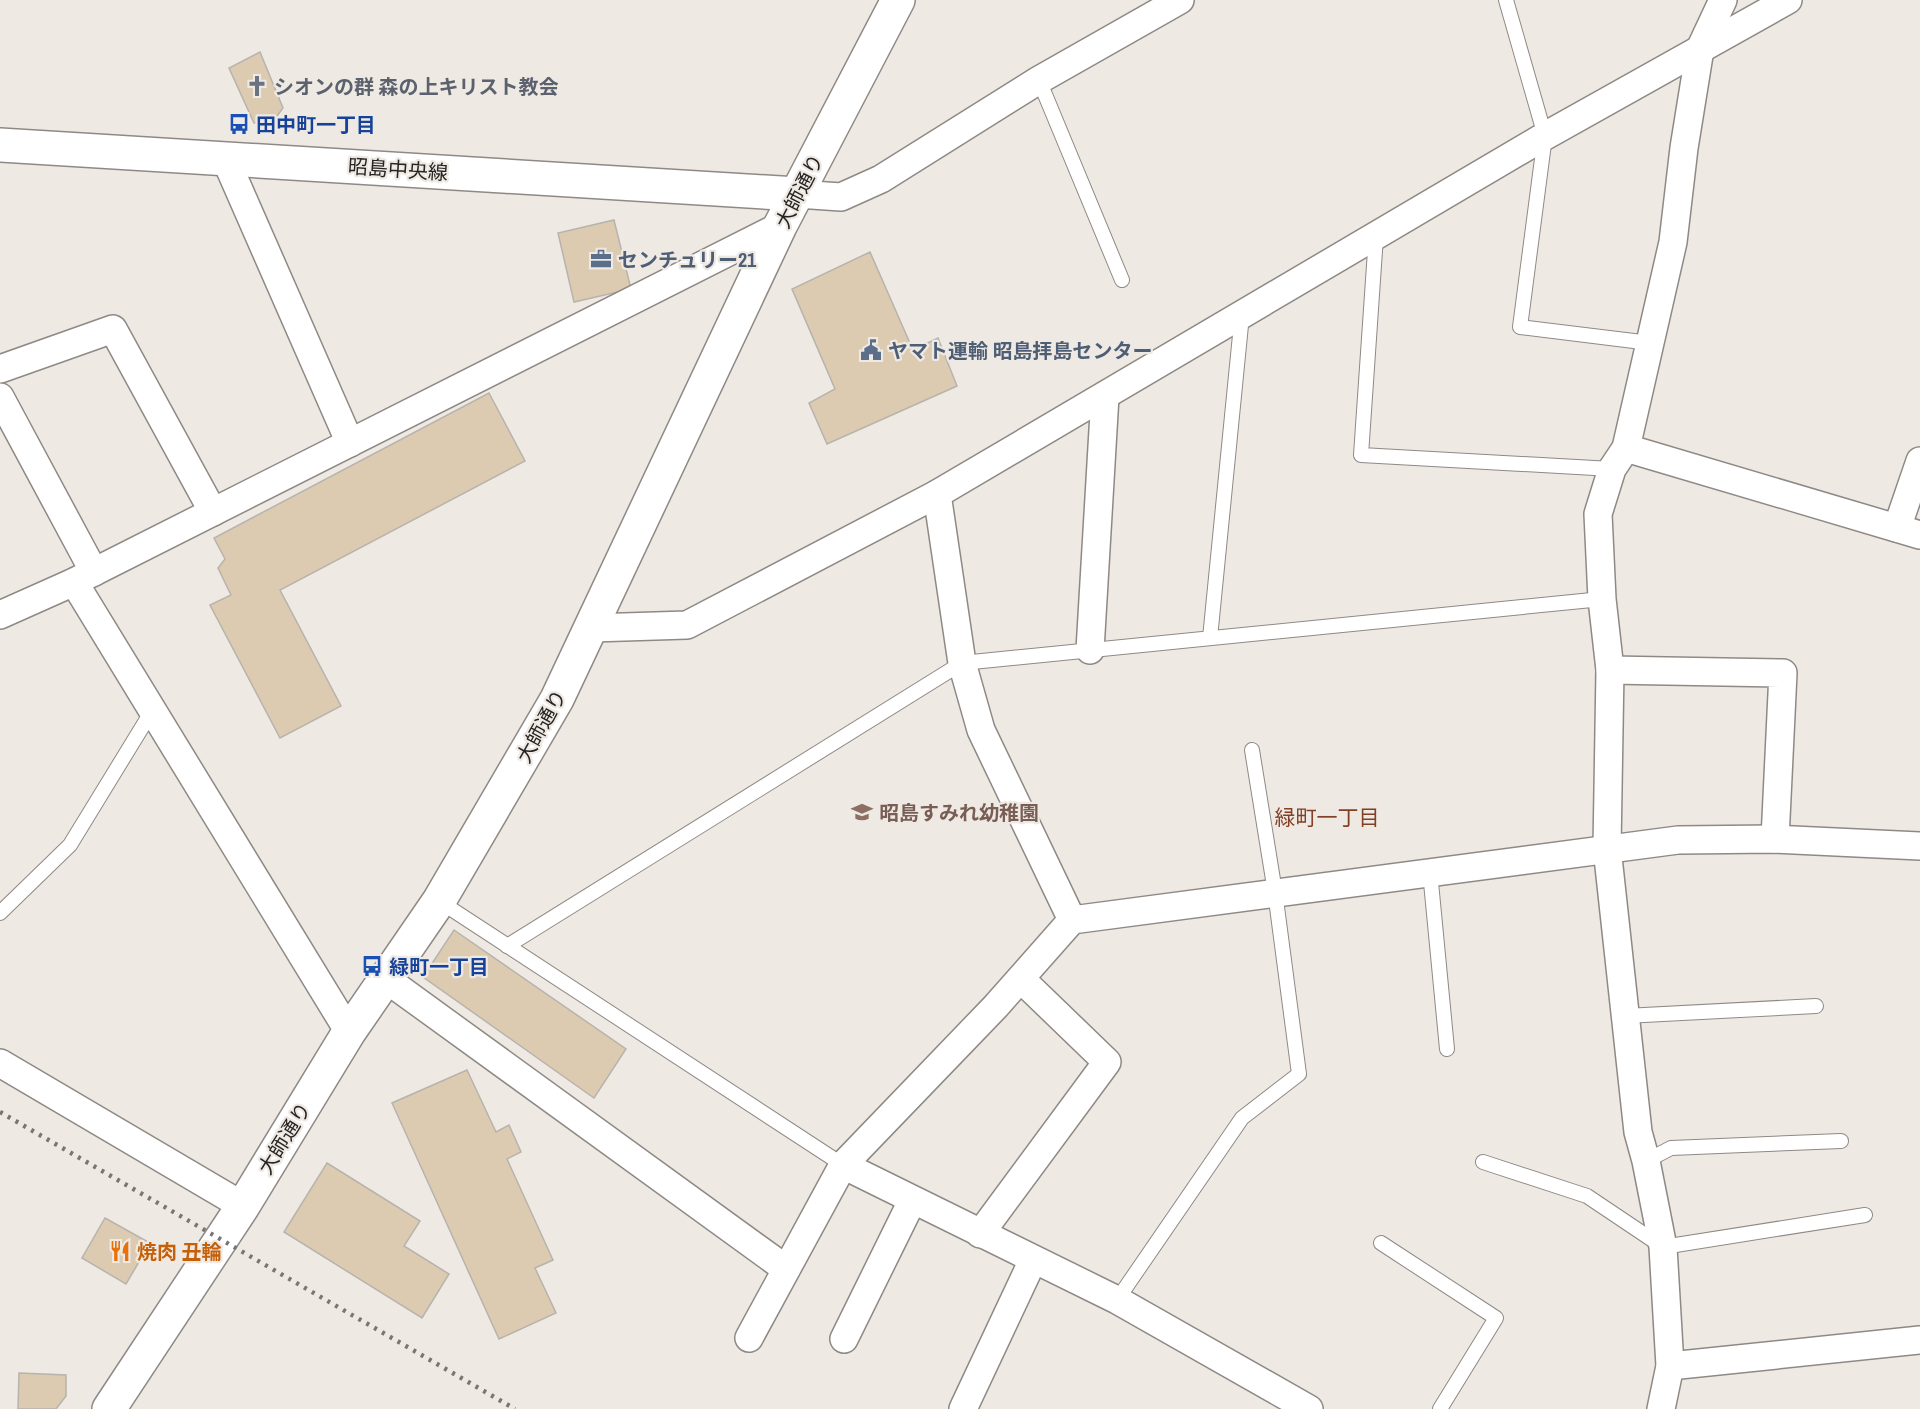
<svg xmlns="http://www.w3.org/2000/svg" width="1920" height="1409" viewBox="0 0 1920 1409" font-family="'Archivo Narrow','Noto Sans JP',sans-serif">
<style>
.building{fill:#dccbb0;stroke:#b7b3ad;stroke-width:1.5}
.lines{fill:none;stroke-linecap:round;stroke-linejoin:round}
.service-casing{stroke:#8f8985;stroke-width:16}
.minor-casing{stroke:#8f8985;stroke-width:30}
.tertiary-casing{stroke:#8f8985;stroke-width:36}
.service{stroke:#fff;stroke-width:14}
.minor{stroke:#fff;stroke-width:27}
.tertiary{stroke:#fff;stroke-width:33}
.rail{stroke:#797572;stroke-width:4.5;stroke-dasharray:3 6;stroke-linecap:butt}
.labels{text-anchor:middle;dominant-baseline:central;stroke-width:4.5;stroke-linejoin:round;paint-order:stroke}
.worship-label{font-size:20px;font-weight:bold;fill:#5b616d;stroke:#efe9e4;text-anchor:start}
.transit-label{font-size:20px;font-weight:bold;fill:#164399;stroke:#efe9e4;text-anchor:start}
.street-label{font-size:20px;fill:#262422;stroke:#efe9e4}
.service-label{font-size:20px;font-weight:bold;fill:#4e5e75;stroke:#efe9e4;text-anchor:start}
.education-label{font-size:20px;font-weight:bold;fill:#785e54;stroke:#efe9e4;text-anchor:start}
.food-label{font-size:20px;font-weight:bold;fill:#c56008;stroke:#efe9e4;text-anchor:start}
.neighbourhood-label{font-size:21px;fill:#824025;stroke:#efe9e4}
</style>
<rect width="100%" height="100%" fill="#efe9e4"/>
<g class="building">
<polygon points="260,52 283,108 272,123 254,123 229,68"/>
<polygon points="614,220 631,289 574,302 558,233"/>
<polygon points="870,252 913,350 938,338 957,386 827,444 809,403 835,389 792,289"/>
<polygon points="489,393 525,461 280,590 341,706 280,738 210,605 231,595 218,568 225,559 214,538"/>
<polygon points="454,930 626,1049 594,1098 423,977"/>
<polygon points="467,1070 496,1132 509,1125 521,1152 507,1159 553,1260 535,1268 556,1313 499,1339 392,1103"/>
<polygon points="327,1163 420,1221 404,1246 449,1274 422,1318 284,1232"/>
<polygon points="105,1218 150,1243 126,1284 82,1258"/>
<polygon points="19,1373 66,1375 66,1396 56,1409 18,1409"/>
</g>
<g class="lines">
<defs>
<g id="service">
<polyline points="1506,0 1545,136 1520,327 1650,343"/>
<polyline points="1039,80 1122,280"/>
<polyline points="1376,236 1361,455 1612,469"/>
<polyline points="1210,638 1242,315"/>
<polyline points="1430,872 1447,1049"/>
<polyline points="439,901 843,1165"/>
<polyline points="0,913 70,845 152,711"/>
<polyline points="507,946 962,663 1602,599"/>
<polyline points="1625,1016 1816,1006"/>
<polyline points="1646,1161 1671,1148 1841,1141"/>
<polyline points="1483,1162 1587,1196 1663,1247 1865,1215"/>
<polyline points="1381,1243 1496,1318 1440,1409"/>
<polyline points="1117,1300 1242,1118 1299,1074 1275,892 1252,750"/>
</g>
<g id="minor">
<polyline points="225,158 350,443"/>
<polyline points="797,194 841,197 881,179 1039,80 1180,0"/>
<polyline points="0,369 113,329 213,512"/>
<polyline points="0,397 94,572"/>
<polyline points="1626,448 1920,535"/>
<polyline points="937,494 962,663 981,730 1072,920"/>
<polyline points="1897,528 1920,461"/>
<polyline points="74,582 349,1032"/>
<polyline points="0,615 74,582 780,226"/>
<polyline points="592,628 687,625 937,494 1545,136 1788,0"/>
<polyline points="1090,650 1105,396"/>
<polyline points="1610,670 1783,673 1775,839"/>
<polyline points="386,979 786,1269"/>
<polyline points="0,1063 243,1206"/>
<polyline points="843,1165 1117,1300 1309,1409"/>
<polyline points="980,1234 1107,1062 1021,979"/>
<polyline points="749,1338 843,1165 996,1006 1072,920 1678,840 1775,839 1920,846"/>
<polyline points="844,1339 912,1201"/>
<polyline points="1670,1366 1920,1340"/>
<polyline points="963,1409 1033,1260"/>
<polyline points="1661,1409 1670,1366 1663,1247 1646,1161 1638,1132 1607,848 1610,670 1602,599 1598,514 1612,469 1626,448 1673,242 1684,148 1700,49 1723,0"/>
</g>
<g id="tertiary">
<polyline points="0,145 797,194"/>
<polyline points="109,1409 243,1206 349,1032 439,901 557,699 780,226 898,0"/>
</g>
</defs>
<use href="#service" class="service-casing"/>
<use href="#minor" class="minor-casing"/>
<use href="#tertiary" class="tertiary-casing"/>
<use href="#service" class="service"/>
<use href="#minor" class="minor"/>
<use href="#tertiary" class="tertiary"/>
<polyline class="rail" points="0,1112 515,1409"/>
</g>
<defs>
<symbol id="church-bare" viewBox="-9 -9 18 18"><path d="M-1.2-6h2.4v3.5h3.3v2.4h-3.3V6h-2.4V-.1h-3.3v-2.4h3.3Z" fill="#6b7280" stroke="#efe9e4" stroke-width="2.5" paint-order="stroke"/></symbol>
<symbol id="bus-bare" viewBox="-9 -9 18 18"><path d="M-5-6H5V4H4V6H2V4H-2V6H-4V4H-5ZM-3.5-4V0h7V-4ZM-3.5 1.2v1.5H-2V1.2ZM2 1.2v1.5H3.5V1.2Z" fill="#1a4fb4" stroke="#efe9e4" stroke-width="2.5" paint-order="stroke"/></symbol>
<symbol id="office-bare" viewBox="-9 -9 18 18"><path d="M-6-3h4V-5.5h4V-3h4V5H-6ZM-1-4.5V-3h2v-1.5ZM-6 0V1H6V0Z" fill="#5c6f8a" stroke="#efe9e4" stroke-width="2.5" paint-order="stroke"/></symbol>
<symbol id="civic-bare" viewBox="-9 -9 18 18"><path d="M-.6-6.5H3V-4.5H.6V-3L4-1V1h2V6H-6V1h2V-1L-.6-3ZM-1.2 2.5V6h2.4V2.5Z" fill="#5c6f8a" stroke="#efe9e4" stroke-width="2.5" paint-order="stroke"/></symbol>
<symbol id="school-bare" viewBox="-9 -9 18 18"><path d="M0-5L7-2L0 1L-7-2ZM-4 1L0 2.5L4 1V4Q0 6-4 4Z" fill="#8d6e63" stroke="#efe9e4" stroke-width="2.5" paint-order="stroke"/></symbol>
<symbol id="restaurant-bare" viewBox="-9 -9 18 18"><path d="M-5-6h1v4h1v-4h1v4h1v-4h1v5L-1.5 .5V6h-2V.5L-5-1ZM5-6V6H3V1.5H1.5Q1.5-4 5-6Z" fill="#e8710a" stroke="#efe9e4" stroke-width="2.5" paint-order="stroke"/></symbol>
</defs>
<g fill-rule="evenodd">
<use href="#church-bare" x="242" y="71" width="30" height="30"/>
<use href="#bus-bare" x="224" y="109" width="30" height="30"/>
<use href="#office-bare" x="586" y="244" width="30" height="30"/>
<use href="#civic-bare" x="856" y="335" width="30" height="30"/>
<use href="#school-bare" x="847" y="797" width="30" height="30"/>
<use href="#bus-bare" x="357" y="951" width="30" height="30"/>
<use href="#restaurant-bare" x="105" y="1236" width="30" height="30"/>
</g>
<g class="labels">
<g class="worship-label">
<text x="274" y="86">シオンの群 森の上キリスト教会</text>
</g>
<g class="transit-label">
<text x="256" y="124">田中町一丁目</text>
<text x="389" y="966">緑町一丁目</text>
</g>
<g class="street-label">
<text transform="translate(398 169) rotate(4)">昭島中央線</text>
<text transform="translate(799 191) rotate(-63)">大師通り</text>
<text transform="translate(541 726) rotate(-61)">大師通り</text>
<text transform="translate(284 1138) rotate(-58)">大師通り</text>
</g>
<g class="service-label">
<text x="618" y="259">センチュリー21</text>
<text x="888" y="350">ヤマト運輸 昭島拝島センター</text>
</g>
<g class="education-label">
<text x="879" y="812">昭島すみれ幼稚園</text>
</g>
<g class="food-label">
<text x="137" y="1251">焼肉 丑輪</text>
</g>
<g class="neighbourhood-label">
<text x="1327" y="817">緑町一丁目</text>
</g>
</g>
</svg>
